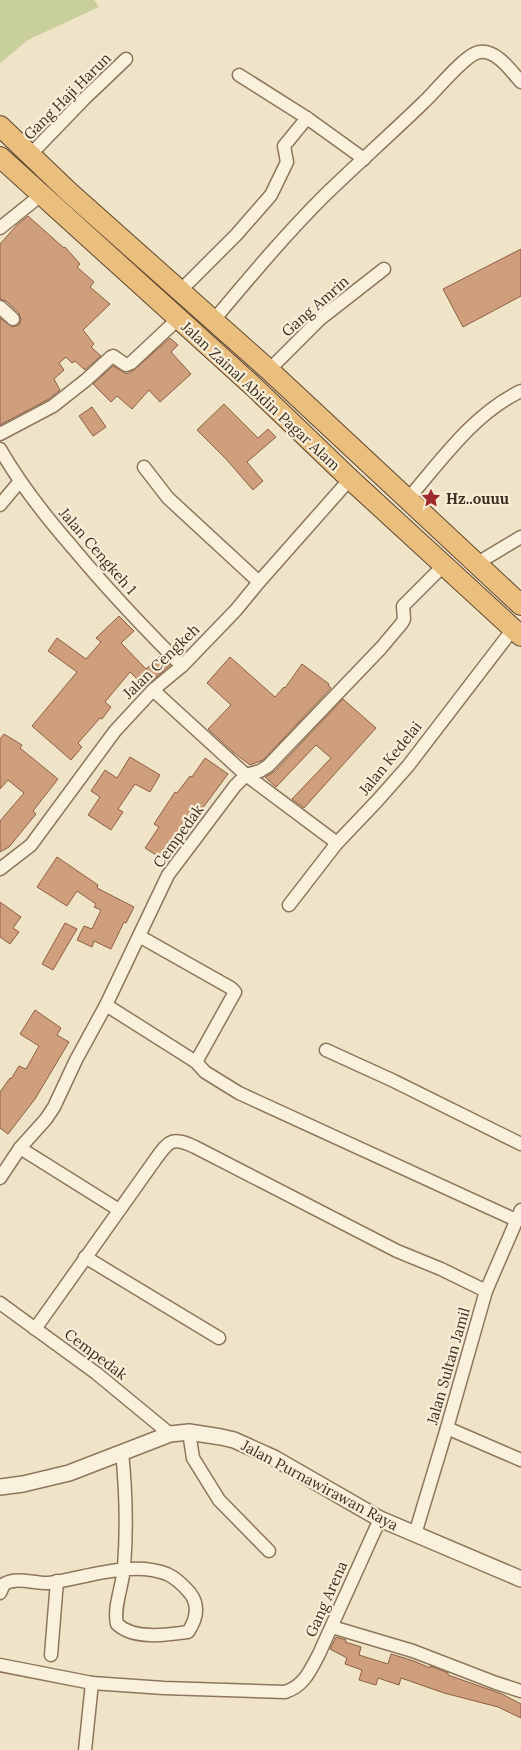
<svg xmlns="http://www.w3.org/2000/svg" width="521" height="1750" viewBox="0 0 521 1750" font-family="Lora,serif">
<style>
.green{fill:#c9cf9b}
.building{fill:#cf9f7d;stroke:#8d5f41}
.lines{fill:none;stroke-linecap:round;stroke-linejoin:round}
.minor-casing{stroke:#8d765c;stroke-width:15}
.tertiary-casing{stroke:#8d765c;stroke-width:18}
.trunk-casing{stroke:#5b4430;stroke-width:22}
.minor{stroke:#faf1dc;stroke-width:12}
.tertiary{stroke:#faf1dc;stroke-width:15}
.trunk{stroke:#eabe7c;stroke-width:20}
.labels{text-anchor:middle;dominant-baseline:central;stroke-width:4.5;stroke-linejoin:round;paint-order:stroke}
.street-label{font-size:15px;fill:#3d2e20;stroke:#f7eed8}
.poi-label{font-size:15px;font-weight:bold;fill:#3d2e20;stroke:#f7eed8;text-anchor:start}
</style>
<rect width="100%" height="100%" fill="#f0e4c8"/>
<polygon class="green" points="0,0 94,0 99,7 28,40 0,63"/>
<g class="building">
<polygon points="28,216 64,248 65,247 80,264 77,267 94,282 90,287 110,304 83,330 94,344 91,347 101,356 85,370 75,361 72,363 66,357 59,363 64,370 54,379 60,390 49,399 0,425 0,318 12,327 19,325 21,320 19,313 6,301 0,299 0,244 17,225"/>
<polygon points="521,249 521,296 463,327 443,289"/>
<polygon points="170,338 178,345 171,352 191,374 160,402 149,390 132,409 117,396 111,402 93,384 113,366 127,374 134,370"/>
<polygon points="224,404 258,438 268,429 276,437 247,462 263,481 253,490 226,459 197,430"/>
<polygon points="92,407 106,427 93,436 79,416"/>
<polygon points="119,616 134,631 121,643 146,669 160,656 170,665 145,687 130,672 105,702 111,707 102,719 100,718 78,743 82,747 71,760 32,726 77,672 48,651 57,638 86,659 101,642 96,638"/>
<polygon points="230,657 275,697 284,687 285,688 302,664 329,684 328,685 331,688 263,760 250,765 233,752 208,729 231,705 207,683"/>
<polygon points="343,699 376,728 304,808 292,799 331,758 316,745 276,787 265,777 274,772"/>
<polygon points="4,734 22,745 20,748 58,779 33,811 36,814 9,847 0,852 0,821 24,793 8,780 0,789 0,739"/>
<polygon points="130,757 160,775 150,792 135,784 118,809 123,812 111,830 88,815 100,797 91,791 105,770 117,778"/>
<polygon points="205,758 228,774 202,809 167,862 145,848 159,827 154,824 175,792 177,793 190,776 192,777"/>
<polygon points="57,857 98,885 97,888 134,907 126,923 124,922 111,949 94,941 92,947 77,940 84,926 92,929 101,910 94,907 96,904 77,891 67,906 37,887"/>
<polygon points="0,902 21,917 13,928 19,932 10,944 0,937"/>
<polygon points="65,923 77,929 53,970 42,964"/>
<polygon points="35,1010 61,1028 57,1035 69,1042 35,1099 8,1134 0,1128 0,1092 10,1078 11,1079 19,1066 26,1069 39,1046 20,1034"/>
<polygon points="336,1637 346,1640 345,1642 361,1647 359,1655 388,1664 391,1654 414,1661 430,1668 430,1666 448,1673 448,1675 502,1694 521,1704 521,1718 498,1707 444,1693 401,1678 399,1685 378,1678 376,1685 359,1680 362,1670 345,1664 347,1658 330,1649"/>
</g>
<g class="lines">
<defs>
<g id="minor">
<polyline points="239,75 307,118 364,159"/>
<polyline points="30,155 84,99 126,59"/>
<polyline points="0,228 41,195"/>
<polyline points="180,291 237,234 271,195 287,162 284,146 307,118"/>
<polyline points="0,307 13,319"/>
<path d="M213,321C249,278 285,235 324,196C357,164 391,134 424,102C436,91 466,53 480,52C497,50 511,71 521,82"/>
<polyline points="269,370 320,319 384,269"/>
<polyline points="0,434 53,406 86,380 111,357 113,356 126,365 131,363 178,319"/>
<path d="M0,449C20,484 46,517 73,548C107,589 144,628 182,666"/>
<polyline points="144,467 168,498 259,582"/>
<path d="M407,500C441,461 473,414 521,391"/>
<polyline points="0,505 20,481"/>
<polyline points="476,564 521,537"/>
<polyline points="153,690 246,775 337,843"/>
<polyline points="0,869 31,845 115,731 153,690 182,666 236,610 259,582 350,479"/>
<polyline points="289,905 337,843 377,801 408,766 513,629"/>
<polyline points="139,936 231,988 235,992 196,1062"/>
<polyline points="106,1005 196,1062 205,1072 239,1093 516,1220"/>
<polyline points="326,1050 394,1081 521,1144"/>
<polyline points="20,1148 119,1210"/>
<polyline points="0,1178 20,1148 46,1119 54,1107 76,1060 106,1005 168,875 235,786 246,775 260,771 268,766 381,648 402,623 404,619 403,606 444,565"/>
<polyline points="85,1257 219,1338"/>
<polyline points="0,1303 96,1373 170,1434"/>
<path d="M35,1329L155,1160C169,1141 171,1136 195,1147L397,1251L441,1269L486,1291"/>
<polyline points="447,1428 521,1460"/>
<polyline points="189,1432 193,1458 219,1500 269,1551"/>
<polyline points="415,1534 447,1428 486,1291 521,1210"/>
<path d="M0,1593L4,1584C17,1576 35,1584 49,1583C85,1578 132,1560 167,1574C176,1578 184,1586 190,1593C200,1606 196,1620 188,1632C167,1635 134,1640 117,1624C113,1607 123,1585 124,1567C127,1529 126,1491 122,1452"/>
<polyline points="332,1627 413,1651 496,1683 521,1691"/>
<polyline points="51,1655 57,1581"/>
<path d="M0,1665L92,1683L164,1688L285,1692C304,1686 310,1671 319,1654L380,1519"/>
<polyline points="85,1750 92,1683"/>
</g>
<polyline id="tertiary" points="0,1487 23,1484 69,1473 170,1434 189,1432 221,1437 234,1440 274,1458 380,1519 521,1579"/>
<g id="trunk">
<polyline points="0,126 69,192 269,370 521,605"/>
<polyline points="0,157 253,386 350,479 521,636"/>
</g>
</defs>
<use href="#minor" class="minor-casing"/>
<use href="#tertiary" class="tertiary-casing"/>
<use href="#trunk" class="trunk-casing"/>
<use href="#minor" class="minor"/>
<use href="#tertiary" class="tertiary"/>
<use href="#trunk" class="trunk"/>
</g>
<defs>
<symbol id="sight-bare" viewBox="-9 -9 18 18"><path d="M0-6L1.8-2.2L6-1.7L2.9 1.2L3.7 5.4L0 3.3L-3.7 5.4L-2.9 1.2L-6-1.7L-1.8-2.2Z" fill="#9e2a2b" stroke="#f7eed8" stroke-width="2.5" paint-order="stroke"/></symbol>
</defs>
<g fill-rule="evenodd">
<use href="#sight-bare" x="417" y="484" width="28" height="28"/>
</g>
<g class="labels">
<g class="street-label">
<text transform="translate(67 96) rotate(-45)">Gang Haji Harun</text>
<text transform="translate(315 306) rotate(-41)">Gang Amrin</text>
<text transform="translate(261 396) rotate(43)">Jalan Zainal Abidin Pagar Alam</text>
<text transform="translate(98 551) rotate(49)">Jalan Cengkeh 1</text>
<text transform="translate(161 661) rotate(-44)">Jalan Cengkeh</text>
<text transform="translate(390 758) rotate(-51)">Jalan Kedelai</text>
<text transform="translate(178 836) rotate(-54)">Cempedak</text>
<text transform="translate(96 1354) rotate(37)">Cempedak</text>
<text transform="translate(448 1366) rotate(-74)">Jalan Sultan Jamil</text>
<text transform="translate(320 1485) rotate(28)">Jalan Purnawirawan Raya</text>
<text transform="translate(326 1599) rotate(-66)">Gang Arena</text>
</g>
<g class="poi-label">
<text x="446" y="498">Hz..ouuu</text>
</g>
</g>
</svg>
